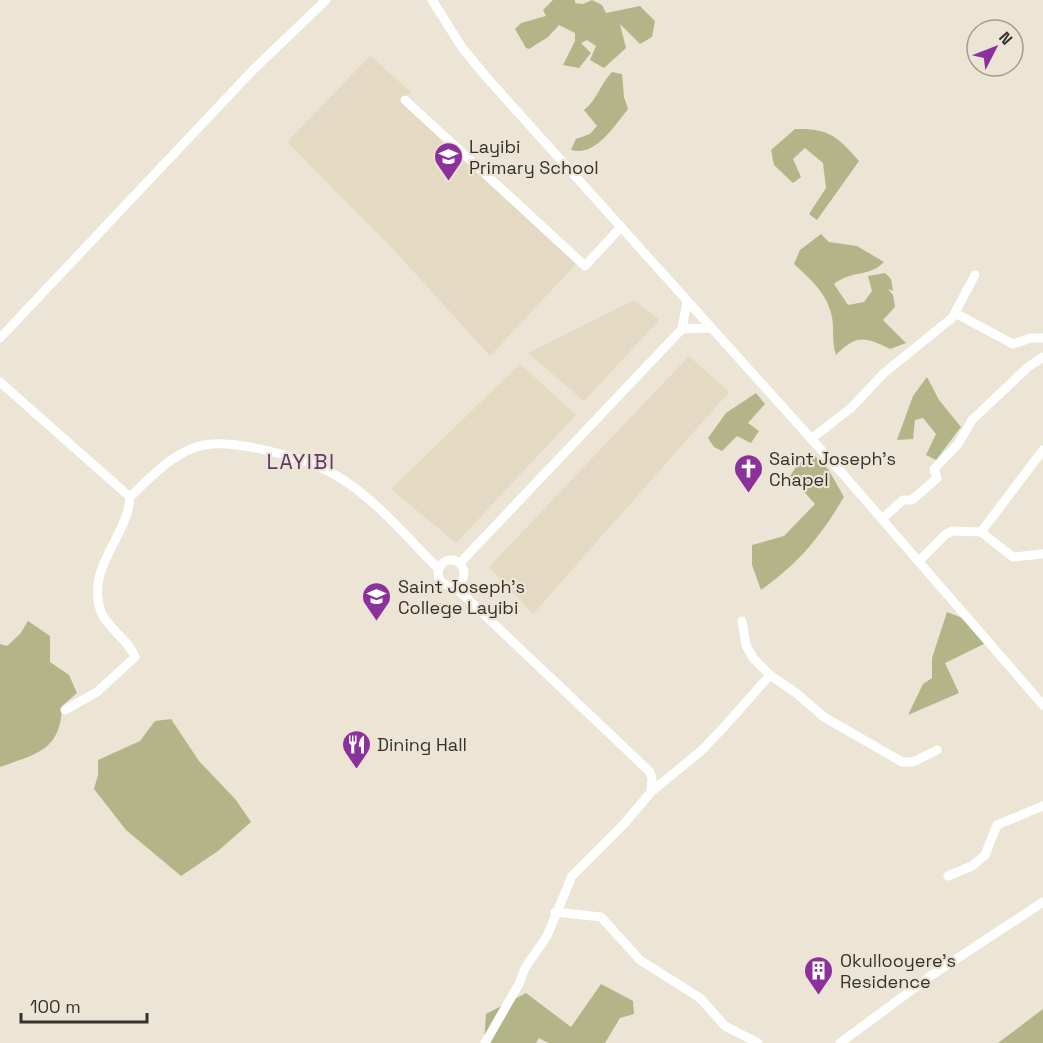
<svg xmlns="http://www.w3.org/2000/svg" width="1043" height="1043" viewBox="0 0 1043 1043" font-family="'Space Grotesk',sans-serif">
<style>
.built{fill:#e4d9c2}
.green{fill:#b3b588}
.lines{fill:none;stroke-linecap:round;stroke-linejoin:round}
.minor{stroke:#fff;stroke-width:9}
.labels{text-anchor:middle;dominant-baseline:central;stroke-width:4.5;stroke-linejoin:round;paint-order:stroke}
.poi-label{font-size:18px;fill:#35322c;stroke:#ece4d4;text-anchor:start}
.quarter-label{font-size:21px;letter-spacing:1.5px;fill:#62356a;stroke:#ece4d4}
</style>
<rect width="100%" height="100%" fill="#ece4d4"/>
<g class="built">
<polygon points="370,56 411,92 403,100 578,262 490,356 395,251 287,142"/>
<polygon points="634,300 659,320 584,401 528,353"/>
<polygon points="689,356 729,392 533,614 489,567"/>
<polygon points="520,364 576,415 456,543 391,489"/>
</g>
<g class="green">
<polygon points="553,0 575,0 575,3 583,4 592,0 602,5 606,13 640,6 655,21 652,37 640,44 620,24 626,48 604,68 590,60 596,46 587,40 581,43 591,53 579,68 563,65 575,41 575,33 559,25 548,37 529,49 526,48 515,29 521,23 546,16 543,10"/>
<path d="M612,72L622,74L624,97L628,109C614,126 596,157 571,150L576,139L590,134L597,126L584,110C598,99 600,84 612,72Z"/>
<path d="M795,129C829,128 837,136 859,161L817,220L809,214L826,188L823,163L805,148L793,159L801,177L793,183L774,165L771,150Z"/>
<path d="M821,234L829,242L857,246L884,262C870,277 852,270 834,284L848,305L864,302L872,291L868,276L885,273L891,279L893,291L888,289L893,295L895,307L883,320L906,343L890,349C865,337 857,334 836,355C831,340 835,326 831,313C826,292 808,277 794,264L800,250Z"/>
<polygon points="927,377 939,400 961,427 936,460 926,455 936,434 923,418 915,420 913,439 897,440 913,396"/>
<polygon points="756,393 765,404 748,423 759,431 751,443 737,436 722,451 714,447 708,438 726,413"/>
<path d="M813,454L828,469L844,497C820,537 799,563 761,590L752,565V545L784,536L815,504L790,476L798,464Z"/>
<polygon points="947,612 965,619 986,643 945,663 959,693 908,715 923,684 932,678 932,658"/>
<path d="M28,621L50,636V662L69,675L77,693L62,706C61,751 36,754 0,767V644L7,646L20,634Z"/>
<polygon points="171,719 199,761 236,800 251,822 218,851 181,876 126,830 94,789 98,775 98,760 140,741 155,721"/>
<polygon points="601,984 633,1001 634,1014 620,1018 605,1043 548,1043 539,1038 536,1043 484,1043 486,1014 526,993 571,1027"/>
<polygon points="1043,1009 1043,1043 998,1043"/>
</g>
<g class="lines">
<g class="minor">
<polyline points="432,0 463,49 488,79 842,473 1043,705"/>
<polyline points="405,100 585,266 621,227"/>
<polyline points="955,313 1013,344 1031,338 1043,338"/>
<polyline points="682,329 712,328"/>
<polyline points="0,338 252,71 326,0"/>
<polyline points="0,382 130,497"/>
<polyline points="811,439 851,408 884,373 952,318 975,275"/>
<polyline points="882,519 903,500 912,500 937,478 934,469 958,444 972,420 1028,367 1043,357"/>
<polyline points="981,532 1043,450"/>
<circle cx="451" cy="573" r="13"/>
<polyline points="919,561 945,535 952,531 981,532 1013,557 1042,554"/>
<polyline points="460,563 682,329 687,301"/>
<polyline points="454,586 650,772 652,779 651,792"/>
<polyline points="742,621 746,645 753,658 770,675 796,693 824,717 902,762 913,762 937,750"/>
<path d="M65,710L97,692L135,657C129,640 108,629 101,612C85,567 128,537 130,497C148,480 168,458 191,449C211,441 230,444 250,447C282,453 318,463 345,481C380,504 409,540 439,569"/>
<polyline points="948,876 972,866 985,855 997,825 1043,806"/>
<polyline points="555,912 601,917 640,960 700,998 725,1026 758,1043"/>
<polyline points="485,1043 519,984 525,968 547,936 572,876 624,824 651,792 701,751 724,727 770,675"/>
<polyline points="840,1043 932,975 1043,902"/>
</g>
</g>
<defs>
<symbol id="school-pin" viewBox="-11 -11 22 30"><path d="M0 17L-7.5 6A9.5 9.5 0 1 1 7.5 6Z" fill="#8c319b" stroke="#ece4d4"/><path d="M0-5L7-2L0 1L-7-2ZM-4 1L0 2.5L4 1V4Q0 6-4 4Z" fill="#fff"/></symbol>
<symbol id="church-pin" viewBox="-11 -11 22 30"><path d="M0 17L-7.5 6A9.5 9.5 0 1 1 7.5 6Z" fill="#8c319b" stroke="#ece4d4"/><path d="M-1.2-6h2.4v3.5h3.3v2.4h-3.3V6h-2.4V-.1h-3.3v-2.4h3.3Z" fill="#fff"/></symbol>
<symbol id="restaurant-pin" viewBox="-11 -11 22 30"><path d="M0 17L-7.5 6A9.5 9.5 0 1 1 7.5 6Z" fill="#8c319b" stroke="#ece4d4"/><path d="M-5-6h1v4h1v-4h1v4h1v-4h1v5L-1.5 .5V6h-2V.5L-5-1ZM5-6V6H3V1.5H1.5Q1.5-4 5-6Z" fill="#fff"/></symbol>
<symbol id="building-pin" viewBox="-11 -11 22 30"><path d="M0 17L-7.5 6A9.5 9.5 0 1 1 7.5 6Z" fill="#8c319b" stroke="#ece4d4"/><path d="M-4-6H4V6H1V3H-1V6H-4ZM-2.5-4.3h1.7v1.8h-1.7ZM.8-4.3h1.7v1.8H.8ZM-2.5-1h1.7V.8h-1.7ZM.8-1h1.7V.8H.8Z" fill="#fff"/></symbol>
</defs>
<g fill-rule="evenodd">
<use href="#school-pin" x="432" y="140" width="33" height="45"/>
<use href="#church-pin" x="732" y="452" width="33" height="45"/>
<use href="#school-pin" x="360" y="580" width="33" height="45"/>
<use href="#restaurant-pin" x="340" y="728" width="33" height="45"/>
<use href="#building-pin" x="802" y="954" width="33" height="45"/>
</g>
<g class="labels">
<g class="poi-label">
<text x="469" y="146">Layibi<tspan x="469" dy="21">Primary School</tspan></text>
<text x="769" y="458">Saint Joseph's<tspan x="769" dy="21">Chapel</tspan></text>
<text x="398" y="586">Saint Joseph's<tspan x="398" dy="21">College Layibi</tspan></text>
<text x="377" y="744">Dining Hall</text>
<text x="840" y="960">Okullooyere's<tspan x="840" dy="21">Residence</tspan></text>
</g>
<g class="quarter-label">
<text x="301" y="461">LAYIBI</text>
</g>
</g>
<g transform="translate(995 48) rotate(48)"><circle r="28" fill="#ece4d4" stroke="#a39d91" stroke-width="1.5"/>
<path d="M0-4.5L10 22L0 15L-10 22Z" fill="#8c319b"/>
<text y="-9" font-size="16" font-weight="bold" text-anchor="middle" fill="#35322c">N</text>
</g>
<path d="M21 1013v9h126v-9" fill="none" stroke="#35322c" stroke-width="3"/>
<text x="30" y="1013" font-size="18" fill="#35322c" stroke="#ece4d4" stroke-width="4.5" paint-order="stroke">100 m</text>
</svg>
